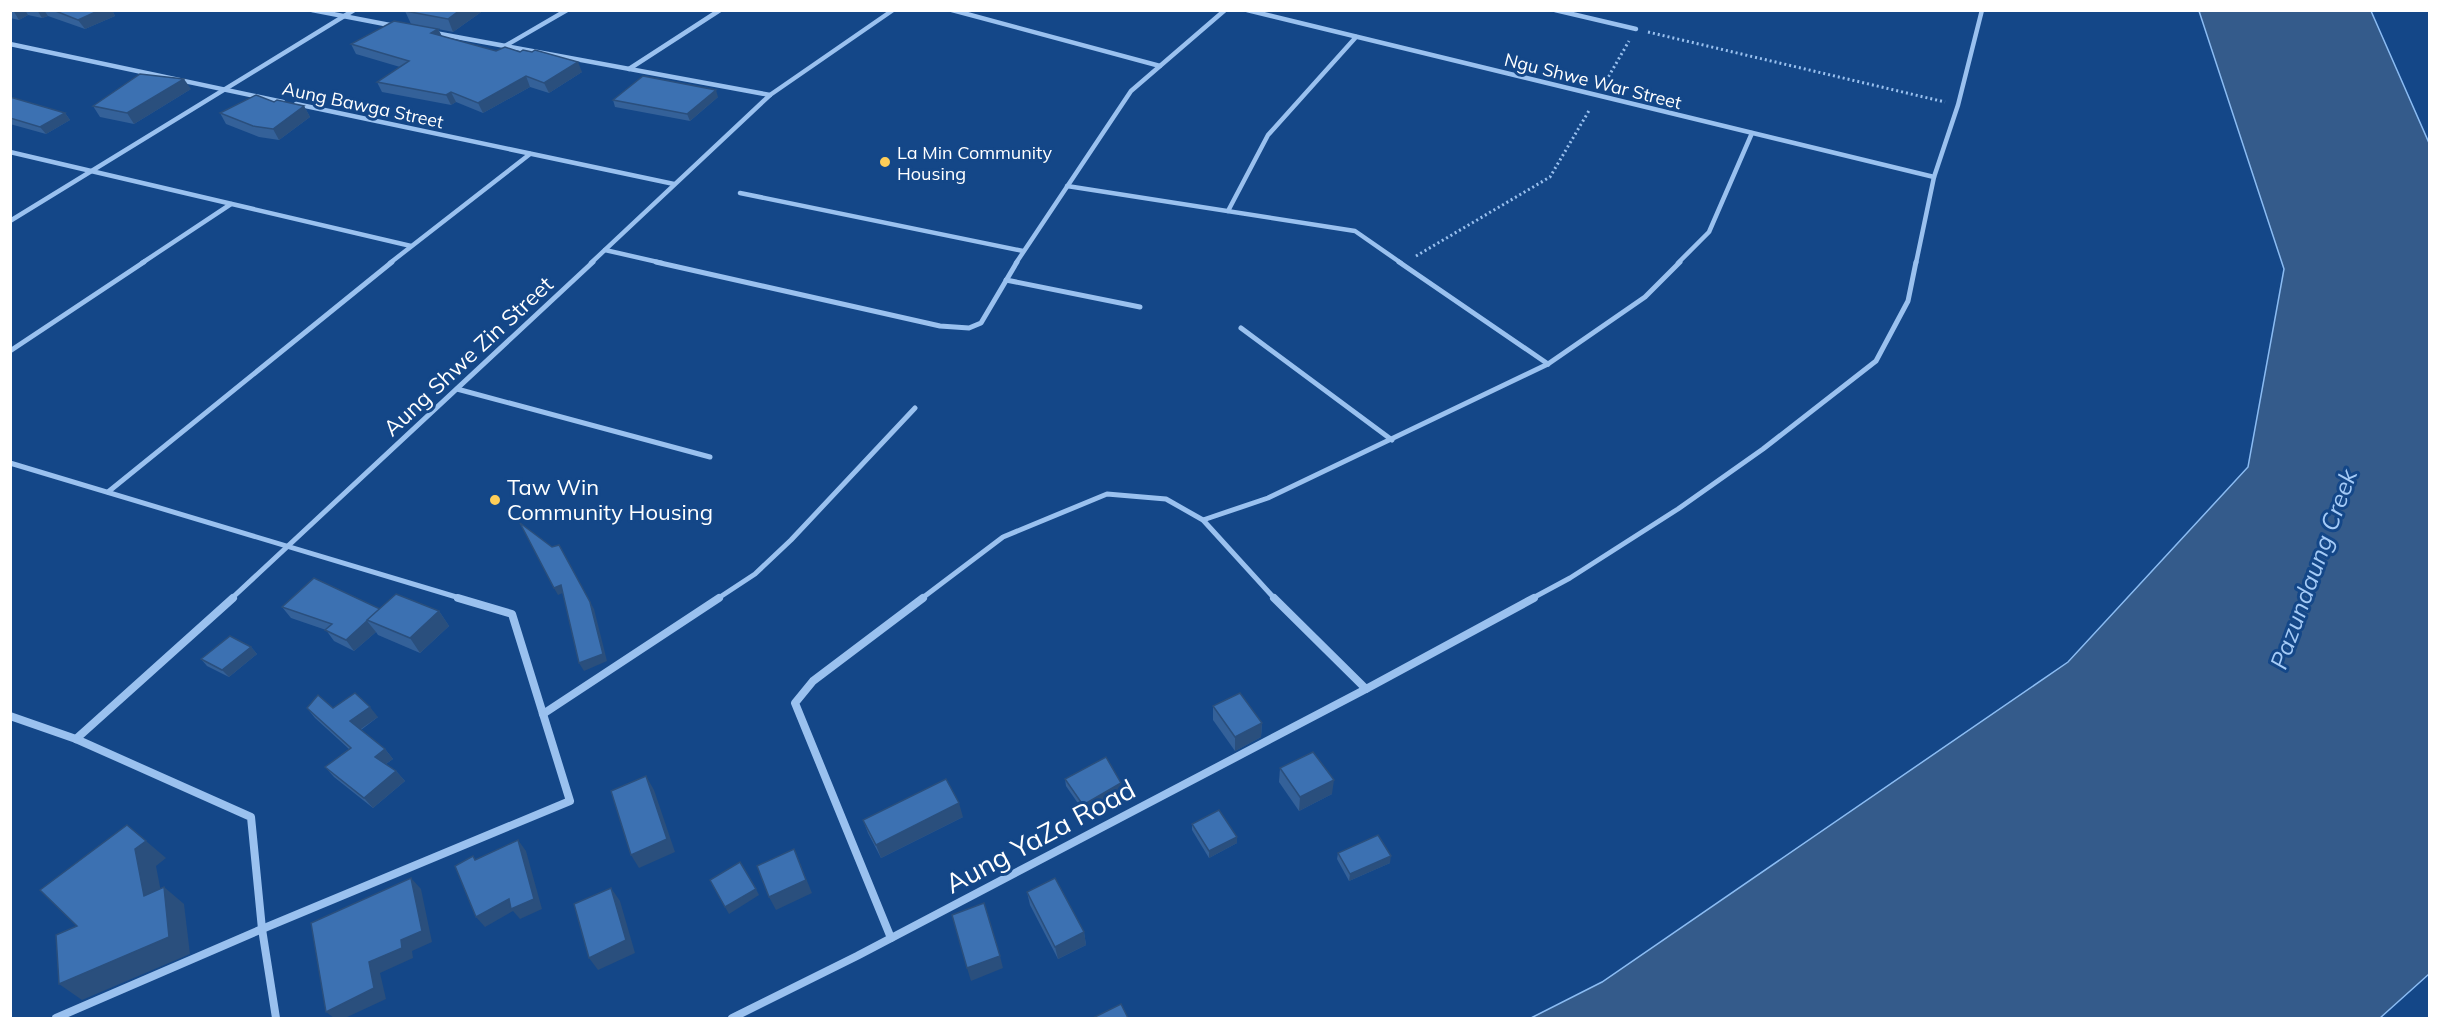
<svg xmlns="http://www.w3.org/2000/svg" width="2440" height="1029" viewBox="0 0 2440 1029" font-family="Mulish,sans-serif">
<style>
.water{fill:#345b8b;stroke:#8bbcf3;stroke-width:1.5}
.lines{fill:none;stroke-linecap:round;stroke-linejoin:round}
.path{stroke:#9ac1ef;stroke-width:3;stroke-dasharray:2 3;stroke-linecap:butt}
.minor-far2{stroke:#9ac1ef;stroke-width:4.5}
.minor-far1{stroke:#9ac1ef;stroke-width:5}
.minor{stroke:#9ac1ef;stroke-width:8}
.wall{fill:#346199}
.shaded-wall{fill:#2a4f7d}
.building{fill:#3c71b2;stroke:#2a4f7d;stroke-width:1.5}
.poi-dot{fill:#ffce58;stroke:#144788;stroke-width:2}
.labels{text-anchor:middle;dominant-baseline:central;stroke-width:6;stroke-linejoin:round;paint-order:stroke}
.far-street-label{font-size:18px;fill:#fff;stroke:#144788}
.far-poi-label{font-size:18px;fill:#fff;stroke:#144788;text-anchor:start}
.street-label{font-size:22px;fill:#fff;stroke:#144788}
.poi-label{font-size:22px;fill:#fff;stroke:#144788;text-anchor:start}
.water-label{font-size:24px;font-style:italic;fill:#a5cbf7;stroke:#144788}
.near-street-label{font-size:27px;fill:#fff;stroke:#144788}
</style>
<rect width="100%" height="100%" fill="#144788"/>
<polygon class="water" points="2199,11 2371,11 2429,143 2429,974 2380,1018 1531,1018 1602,982 2068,662 2248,467 2284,269"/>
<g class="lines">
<g class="path">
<polyline points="1648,32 1945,102"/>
<polyline points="1606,81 1629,41"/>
<polyline points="1416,256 1550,177 1590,109"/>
</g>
<g class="minor-far2">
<polyline points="312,10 395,26"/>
<polyline points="952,10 1160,66"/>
<polyline points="1247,10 1934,177"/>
<polyline points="1555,10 1636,29"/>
<polyline points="435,33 770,95"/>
<polyline points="10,44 283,102"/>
<polyline points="505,46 567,10"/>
<polyline points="629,69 720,10"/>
<polyline points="296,104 674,184"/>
<polyline points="10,152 411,246"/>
<polyline points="1067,186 1355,231 1401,263"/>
<polyline points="740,193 1023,251"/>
<polyline points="1228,211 1268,135 1356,37"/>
<polyline points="10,221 354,10"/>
<polyline points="605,250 662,263"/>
<polyline points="142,263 231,204"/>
<polyline points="390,263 530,154"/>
<polyline points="591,263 770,95 893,10"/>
<polyline points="1016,263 1131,91 1225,10"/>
<polyline points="1678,263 1709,232 1752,133"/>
<polyline points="1916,263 1934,177 1958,105 1982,10"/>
</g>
<g class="minor-far1">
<polyline points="656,262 940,326 969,328 981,323 1017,262"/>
<polyline points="1399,262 1548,364"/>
<polyline points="1006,280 1140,307"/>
<polyline points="1241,328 1392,440"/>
<polyline points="10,351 144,262"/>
<polyline points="457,389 710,457"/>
<polyline points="10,463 463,599"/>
<polyline points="108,492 392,262"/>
<polyline points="1203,520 1268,498 1548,364 1645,297 1680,262"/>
<polyline points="231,599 593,262"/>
<polyline points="717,599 755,574 791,540 915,408"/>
<polyline points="921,599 1003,537 1107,494 1166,499 1203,520 1275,599"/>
<polyline points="1531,599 1570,578 1678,509 1763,449 1876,361 1908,301 1916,262"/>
</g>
<g class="minor">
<polyline points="1274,598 1366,689 1534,598"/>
<polyline points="543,714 719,598"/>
<polyline points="10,716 76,739 251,817 262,929 276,1018"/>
<polyline points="76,739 233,598"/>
<polyline points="891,938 795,703 813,681 923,598"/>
<polyline points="56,1018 262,929 570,801 512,614 458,598"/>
<polyline points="732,1018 857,956 1366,689"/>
</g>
</g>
<g class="wall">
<polygon points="10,10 112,10 115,16 85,29 48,16 42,18 28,15 19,20 10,18"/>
<polygon points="406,10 484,10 453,32 438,29 442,36 496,51 582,72 549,93 530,87 483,113 456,102 451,105 382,92 377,82 400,67 356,54 351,44 411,24 405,11"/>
<polygon points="191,89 134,124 100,117 93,106"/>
<polygon points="10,97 65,113 70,120 46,134 10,124"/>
<polygon points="718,97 690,121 615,107 613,100"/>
<polygon points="304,106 310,117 279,140 259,137 226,124 220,113"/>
<polygon points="282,607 380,609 439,611 449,626 420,653 378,635 376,632 354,651 334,641 326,630 291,618"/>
<polygon points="251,647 257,654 229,677 207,666 201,659"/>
<polygon points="1213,706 1262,723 1261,737 1235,751 1213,720"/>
<polygon points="307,708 333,708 378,717 361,730 385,749 393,759 386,764 396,771 405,781 373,808 334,777 325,767 349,749 315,718"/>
<polygon points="1280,768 1332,794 1299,811 1279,782"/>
<polygon points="1065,779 1121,783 1122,790 1084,812 1066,786"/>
<polygon points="963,817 881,858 868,833 863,820"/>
<polygon points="1192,824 1237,837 1237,843 1209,858 1192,830"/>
<polygon points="1338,853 1390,863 1349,881 1337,859"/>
<polygon points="1027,892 1084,932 1086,945 1058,959 1030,905"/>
</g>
<g class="shaded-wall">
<polygon points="13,10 25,10 28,15 19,20"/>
<polygon points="37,10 44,10 48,16 42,18"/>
<polygon points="100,10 112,10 115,16 85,29 78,20"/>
<polygon points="460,10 484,10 453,32 448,19"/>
<polygon points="438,29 443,39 431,33"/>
<polygon points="578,62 582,72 549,93 544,83"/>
<polygon points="526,76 530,87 483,113 478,103"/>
<polygon points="184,79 191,89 134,124 127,113"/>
<polygon points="716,90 718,97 690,121 687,114"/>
<polygon points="451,92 456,102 451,105 446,95"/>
<polygon points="304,106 310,117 279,140 273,129"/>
<polygon points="65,113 70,120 46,134 40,127"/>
<polygon points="561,585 565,592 558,595 554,588"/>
<polygon points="590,602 594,609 607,661 584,671 579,663"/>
<polygon points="439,611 449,626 420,653 410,638"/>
<polygon points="367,621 376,632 354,651 346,640"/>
<polygon points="251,647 257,654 229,677 222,670"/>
<polygon points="370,707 378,717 358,731 350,721"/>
<polygon points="1262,723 1261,737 1235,751 1235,737"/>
<polygon points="385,749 393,759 383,766 375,757"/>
<polygon points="396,771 405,781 373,808 364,798"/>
<polygon points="646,776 654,790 675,852 639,868 631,855"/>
<polygon points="1334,780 1332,794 1299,811 1300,797"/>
<polygon points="1121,783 1122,790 1084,812 1083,805"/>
<polygon points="959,803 963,817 881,858 876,845"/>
<polygon points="1237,837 1237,843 1209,858 1209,851"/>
<polygon points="518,840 526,851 542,909 520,919 513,911 485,927 476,917 509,899"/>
<polygon points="146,841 166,858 156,866 165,913 144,896 135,849"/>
<polygon points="794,849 812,893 776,910 769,897"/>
<polygon points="1391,856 1390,863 1349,881 1350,874"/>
<polygon points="411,878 421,889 432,942 412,951 413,958 380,973 386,999 345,1018 334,1018 326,1012 369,962 401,940"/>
<polygon points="164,887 184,904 190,954 82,1000 59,984"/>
<polygon points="611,888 620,901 635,953 598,970 589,958"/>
<polygon points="756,889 759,895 729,914 725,907"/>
<polygon points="1084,932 1086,945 1058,959 1055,947"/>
<polygon points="1000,956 1003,968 971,981 967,968"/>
</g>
<g class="building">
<polygon points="53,10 100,10 78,20"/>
<polygon points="406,10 460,10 448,19 405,11"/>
<polygon points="394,21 438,29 431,33 496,51 505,47 520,52 523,50 532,52 535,50 578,62 544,83 526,76 478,103 451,92 446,95 377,82 409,61 351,44"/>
<polygon points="140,74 184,79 127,113 93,106"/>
<polygon points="643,76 716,90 687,114 613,100"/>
<polygon points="256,95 274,102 277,100 304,106 273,129 253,126 220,113"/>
<polygon points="10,97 65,113 40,127 10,118"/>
<polygon points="520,523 552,547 559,545 590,602 603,654 579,663 561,585 554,588"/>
<polygon points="314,578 380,609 346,640 325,630 332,624 282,607"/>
<polygon points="396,594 439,611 410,638 367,620"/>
<polygon points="230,636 251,647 222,670 201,659"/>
<polygon points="355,693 370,707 350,721 385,749 375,757 396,771 364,798 325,767 351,748 307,708 318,695 333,708"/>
<polygon points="1240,693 1262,723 1235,737 1213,706"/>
<polygon points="1313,752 1334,780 1300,797 1280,768"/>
<polygon points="1106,757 1121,783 1083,805 1065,779"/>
<polygon points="646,776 667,839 631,855 611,791"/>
<polygon points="946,779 959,803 876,845 863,820"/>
<polygon points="1219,810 1237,837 1209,851 1192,824"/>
<polygon points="127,825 146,841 135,849 144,896 164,887 169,937 59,984 56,935 77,926 40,890"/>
<polygon points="1378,835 1391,856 1350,874 1338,853"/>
<polygon points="518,840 534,899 511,909 509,899 476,917 455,866 473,856 475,860"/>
<polygon points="794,849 806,880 769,897 757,866"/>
<polygon points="740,862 756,889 725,907 710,880"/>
<polygon points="411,878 422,931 401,940 402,948 369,962 374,988 326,1012 311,923"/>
<polygon points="1055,878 1084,932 1055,947 1027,892"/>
<polygon points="611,888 626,940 589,958 574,904"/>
<polygon points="984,903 1000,956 967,968 952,915"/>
<polygon points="1121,1004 1128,1018 1093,1018"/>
</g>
<g class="poi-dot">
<circle cx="885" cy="162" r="6"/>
<circle cx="495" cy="500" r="6"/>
</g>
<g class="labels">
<g class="far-street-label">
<text transform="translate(1593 81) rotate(14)">Ngu Shwe War Street</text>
<text transform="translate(363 105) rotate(12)">Aung Bawga Street</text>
</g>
<g class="far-poi-label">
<text x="897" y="152">La Min Community<tspan x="897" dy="21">Housing</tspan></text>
</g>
<g class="street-label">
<text transform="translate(468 356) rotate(-43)">Aung Shwe Zin Street</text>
</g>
<g class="poi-label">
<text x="507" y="487">Taw Win<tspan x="507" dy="25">Community Housing</tspan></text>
</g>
<g class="water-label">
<text transform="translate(2313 569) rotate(-70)">Pazundaung Creek</text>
</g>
<g class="near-street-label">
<text transform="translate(1040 836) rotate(-28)">Aung YaZa Road</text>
</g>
</g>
<rect width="2440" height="1029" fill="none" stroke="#ffffff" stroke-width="24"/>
</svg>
